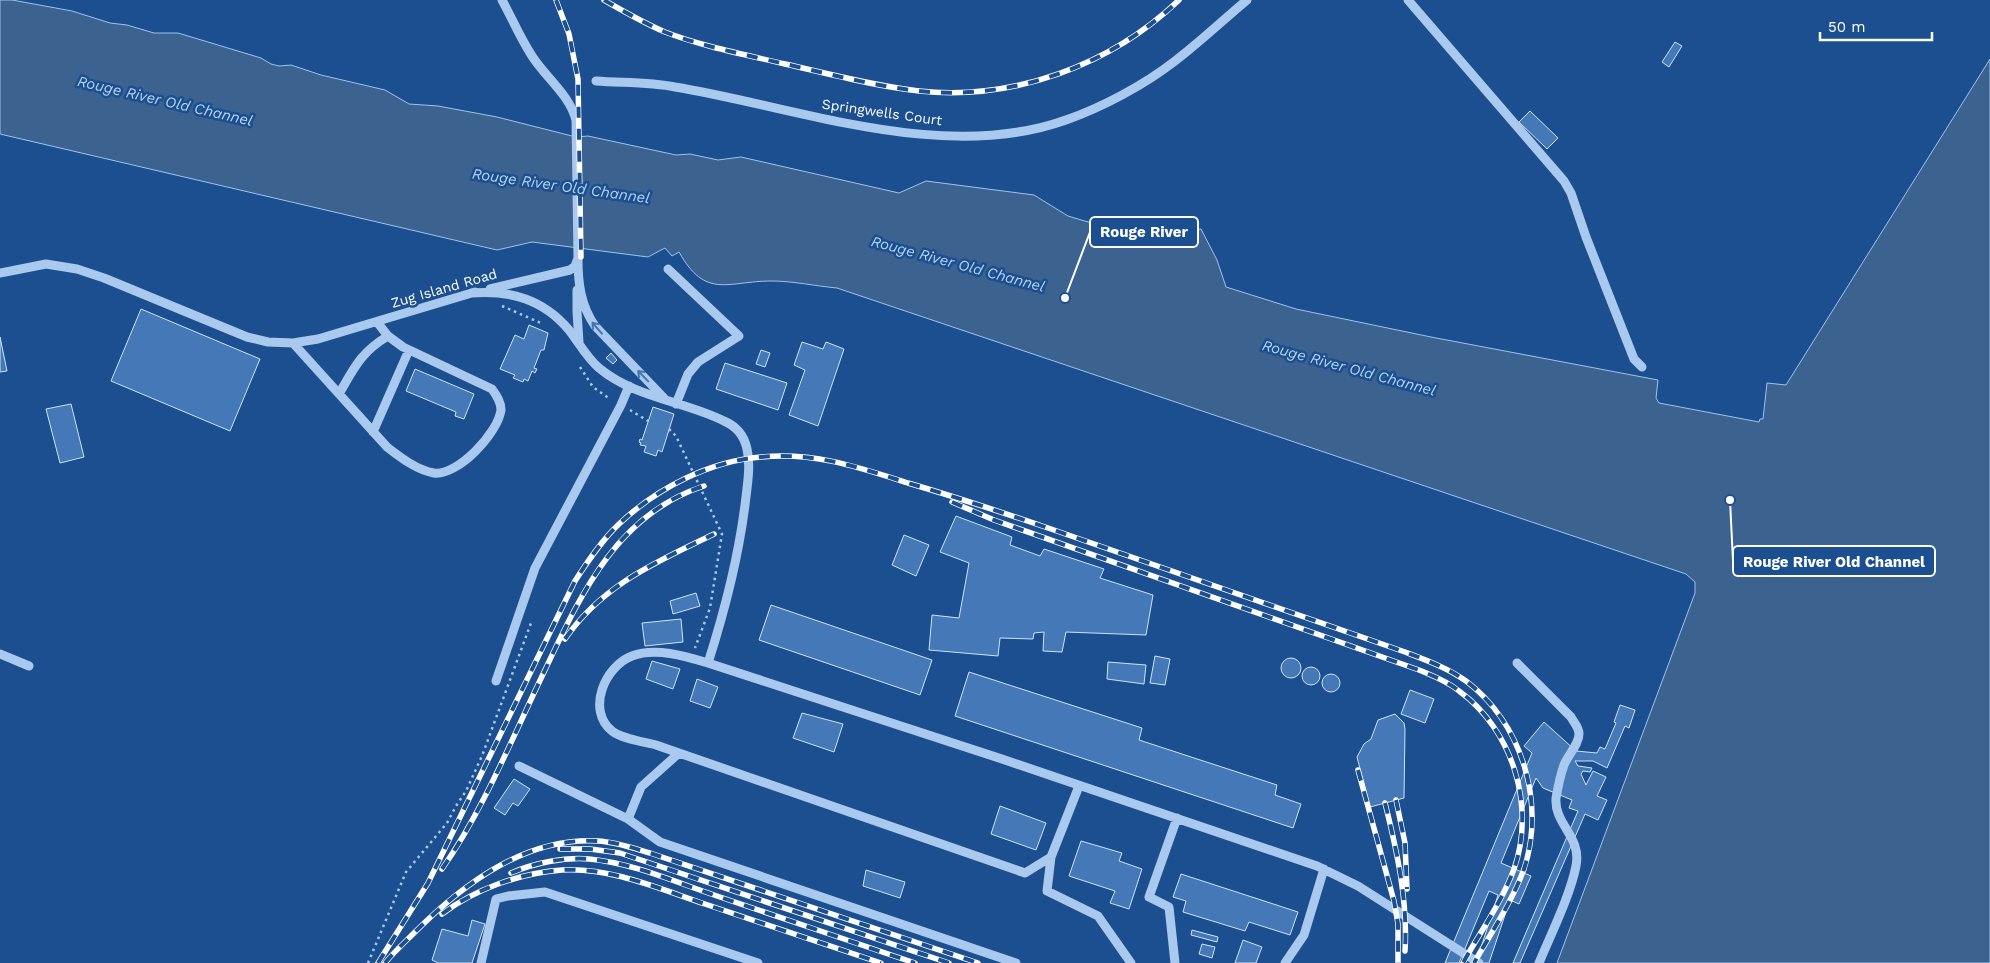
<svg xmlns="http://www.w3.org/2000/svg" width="1990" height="963" font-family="'Work Sans',sans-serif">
  <rect width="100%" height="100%" fill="#1b4f8f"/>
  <path fill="#3c6290" stroke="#9cc4f0" d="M 0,0 L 12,0 L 72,11 L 110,23 L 127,25 L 154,33 L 178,33 L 261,58 L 271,64 L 279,66 L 291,65 L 321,75 L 385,90 L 409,104 L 438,106 L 497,117 L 576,137 L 588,136 L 676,155 L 690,154 L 718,160 L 741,157 L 899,193 L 926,181 L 1034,195 L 1068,216 L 1132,235 L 1149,234 L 1172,237 L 1186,232 L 1201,229 L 1217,260 L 1226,287 L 1296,309 L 1431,337 L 1658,380 L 1656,398 L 1659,403 L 1759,422 L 1760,419 L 1763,419 L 1767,383 L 1786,385 L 1990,59 L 1990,963 L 1557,963 L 1695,593 L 1695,582 L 1686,574 L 837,288 C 815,286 793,281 772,281 C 727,281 706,300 679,252 L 672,256 L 665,248 L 648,257 L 532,242 L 497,250 L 0,134 Z"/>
  <path fill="#4478b7" stroke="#cfe3fa" d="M 1675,42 L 1682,46 L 1669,67 L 1662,62 Z
    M 1530,111 L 1558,138 L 1547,149 L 1519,122 Z
    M 141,309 L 260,359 L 230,431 L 111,381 Z
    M 529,325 L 548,333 L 544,350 L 541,350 L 534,368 L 537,369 L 535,373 L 532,371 L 528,381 L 524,379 L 523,382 L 513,378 L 515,375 L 500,369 L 515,335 L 524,339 Z
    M 0,337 L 7,371 L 0,372 Z
    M 802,342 L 823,349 L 826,342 L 844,349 L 818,426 L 789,415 L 805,370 L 794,365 Z
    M 761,350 L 770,353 L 765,367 L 756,364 Z
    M 611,353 L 617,360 L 613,364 L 606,358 Z
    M 725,363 L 787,383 L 778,410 L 716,389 Z
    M 415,369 L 474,394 L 464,419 L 455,416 L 456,412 L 406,391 Z
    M 71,404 L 84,457 L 60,463 L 46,409 Z
    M 653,407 L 674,414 L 662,452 L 658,450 L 656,456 L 644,452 L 646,446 L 640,445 L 641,443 L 639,442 L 640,439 L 642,440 Z
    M 956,516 L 1012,537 L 1010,545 L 1040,556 L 1044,549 L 1104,569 L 1100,578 L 1153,595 L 1146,635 L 1066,632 L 1062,652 L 1043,651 L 1044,632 L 1034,633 L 1033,639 L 1000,638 L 998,656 L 929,650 L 932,615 L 959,618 L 969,563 L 940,552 Z
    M 904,535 L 929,545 L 916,576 L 892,565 Z
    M 696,593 L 700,606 L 673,614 L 670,601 Z
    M 771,605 L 932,660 L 920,695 L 759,640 Z
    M 681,619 L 683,642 L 645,646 L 642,623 Z
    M 1155,656 L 1170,659 L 1165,685 L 1150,683 Z
    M1281 668a10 10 0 1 1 20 0a10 10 0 1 1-20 0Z
    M 652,661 L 680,669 L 673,689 L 646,679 Z
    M 1108,662 L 1146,665 L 1144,684 L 1107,679 Z
    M1302 676a9 9 0 1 1 18 0a9 9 0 1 1-18 0Z
    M 969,672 L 1142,728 L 1139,740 L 1277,785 L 1275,795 L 1301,804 L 1293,828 L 955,716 Z
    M1322 683a9 9 0 1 1 18 0a9 9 0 1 1-18 0Z
    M 697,679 L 718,687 L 710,708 L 690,701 Z
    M 1410,690 L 1434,699 L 1425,723 L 1401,714 Z
    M 1620,705 L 1635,710 L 1629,728 L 1625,726 L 1607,768 L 1593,761 L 1575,761 L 1578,766 L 1592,768 L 1590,772 L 1583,771 L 1581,774 L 1586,785 L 1593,771 L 1606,777 L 1597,796 L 1607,800 L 1598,820 L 1585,814 L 1520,963 L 1513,963 L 1578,811 L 1569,808 L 1572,800 L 1543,788 L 1536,778 L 1501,863 L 1531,876 L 1519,904 L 1510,900 L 1489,963 L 1476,963 L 1498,895 L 1489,891 L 1459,963 L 1445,963 L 1532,753 L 1524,746 L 1544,722 L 1576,751 L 1597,753 L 1600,747 L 1605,749 L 1616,723 L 1614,722 Z
    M 802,713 L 843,724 L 834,752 L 793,738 Z
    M 1395,714 L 1404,723 L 1405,729 L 1404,798 L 1370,807 L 1357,757 L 1364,744 L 1371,739 L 1378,720 Z
    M 514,779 L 530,789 L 518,806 L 513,803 L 505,815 L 494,808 Z
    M 1000,806 L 1046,823 L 1036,850 L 991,834 Z
    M 1081,841 L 1122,853 L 1119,861 L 1142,869 L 1129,909 L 1110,903 L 1115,891 L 1069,876 Z
    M 866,870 L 905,882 L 900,898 L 863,886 Z
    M 1181,874 L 1298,912 L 1290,935 L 1249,922 L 1245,931 L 1183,912 L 1186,901 L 1173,897 Z
    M 472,920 L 485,924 L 472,963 L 438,963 L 432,960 L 442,929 L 468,936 Z
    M 1192,930 L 1218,937 L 1217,942 L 1191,935 Z
    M 1243,940 L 1262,947 L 1256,963 L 1235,963 Z
    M 1202,944 L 1215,947 L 1212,958 L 1199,954 Z"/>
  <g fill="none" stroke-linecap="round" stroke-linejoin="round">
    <path stroke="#a9c9ee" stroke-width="2.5" stroke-dasharray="2.5 4" stroke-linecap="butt" d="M 502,306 L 543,324
      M 580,367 L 593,387 L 610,399
      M 630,410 L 648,421
      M 669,429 L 676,436 L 722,534 L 710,608 L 695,648
      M 368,963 L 406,872 L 447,823 L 456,806 L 466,791 L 482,756 L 531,623 L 530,620"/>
    <path stroke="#a9c9ee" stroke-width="9" d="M 1408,0 L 1564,181 L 1571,193 L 1586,237 L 1634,359 L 1642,367
      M 596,81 C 622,83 649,82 675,87 C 797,107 943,164 1066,120 C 1103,107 1144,85 1175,61 C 1200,42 1223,20 1247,0
      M 578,260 C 578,284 581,306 595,326 L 664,398
      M 668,269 L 739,336 L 698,362 L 688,374 L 676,404
      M 0,273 L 46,264 L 77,269 L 104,278 L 247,337 L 268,342 L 293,343 L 318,339 L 475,292
      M 490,289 L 570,270 L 575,266 L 578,258 L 576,120 C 569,94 546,78 532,56 C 520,38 512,18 502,0
      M 577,290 L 577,312 L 579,342
      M 471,293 C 510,290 543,299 569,330 C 579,343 587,358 599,368 C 635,398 684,401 724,421 C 736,426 744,435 747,449 C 751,466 747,487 745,505 C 738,560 725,610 708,663 L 1002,759 L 1317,866 L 1358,886 L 1479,963
      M 293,343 L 387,447 C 401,458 417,470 434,473 C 458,476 498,433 501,410 C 501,402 497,396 492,389 L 403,347 L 388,336 L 377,322
      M 339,394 C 354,368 361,352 388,336
      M 373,432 L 409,350
      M 0,654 L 29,666
      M 708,663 C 685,656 655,647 632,656 C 605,666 586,710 612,731 C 622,739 645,742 656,745 L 1025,873 L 1051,857 L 1079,786
      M 1517,663 L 1571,717 C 1574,723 1579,727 1579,734 C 1579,744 1568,755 1564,765 C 1560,776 1558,787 1556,798 C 1554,825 1582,836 1576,866 C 1570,896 1551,934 1539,963
      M 496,681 L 535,568 L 621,405 L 629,386
      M 679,753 L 641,787 L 628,819 L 660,842 L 1016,963
      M 519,766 L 628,819
      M 1051,857 L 1047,891 L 1098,916 L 1131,963
      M 481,963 L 496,899 L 508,896 L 545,892 L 758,963
      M 1175,963 L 1169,907 L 1149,897 L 1177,818
      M 1285,963 L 1304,935 L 1324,869"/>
    <defs>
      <path id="rail" d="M 556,0 L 569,34 L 578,79 L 581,257
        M 604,0 C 623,11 644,23 665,32 C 701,46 747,55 785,64 C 830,74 874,86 919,91 C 1014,101 1111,65 1179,0
        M 952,502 L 994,520 L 1419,670 C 1433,676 1447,681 1459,691 C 1513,730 1536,807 1514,869 C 1502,902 1480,932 1463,963
        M 565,639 C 603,584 657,562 714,534
        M 1358,770 L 1394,901 L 1398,924 L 1398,963
        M 1396,800 L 1405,843 L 1407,889
        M 1385,803 C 1397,851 1408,901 1405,951
        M 560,849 L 590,849 L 620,853 L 949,963
        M 442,869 C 484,809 513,736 545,670 C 581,594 617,514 704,486
        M 511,873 C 534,863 564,857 589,859 C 633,863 675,882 717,896 C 783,918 849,941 915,963
        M 442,914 C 475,889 520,873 562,870 C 610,867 660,889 705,904 C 763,924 822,943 881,963
        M 378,963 L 428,883 L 575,581 C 588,561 602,540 619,524 C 657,488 710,461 761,457 C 815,452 858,467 908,483 C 956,497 1004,513 1051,529 C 1169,570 1287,611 1405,652 C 1426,660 1448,668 1466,681 C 1522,723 1546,803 1524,869 C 1512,902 1491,933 1474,963
        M 385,963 C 394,952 404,943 414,933 C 463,884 525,837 598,841 C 616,842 633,848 650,853 L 978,963"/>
    </defs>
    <use href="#rail" stroke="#fff" stroke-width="5.5"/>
    <use href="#rail" stroke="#1b4f8f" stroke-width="4" stroke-dasharray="11" stroke-linecap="butt"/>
  </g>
  <defs><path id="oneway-shaft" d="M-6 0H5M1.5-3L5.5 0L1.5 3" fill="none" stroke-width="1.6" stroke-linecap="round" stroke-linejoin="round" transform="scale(1.25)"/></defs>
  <g stroke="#4674ac">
    <use href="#oneway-shaft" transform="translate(597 328) rotate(-131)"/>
    <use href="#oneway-shaft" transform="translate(643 376) rotate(-134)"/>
  </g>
  <g text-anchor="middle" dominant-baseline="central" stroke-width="5" stroke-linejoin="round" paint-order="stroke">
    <g font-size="14" fill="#fff" stroke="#1b4f8f">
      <text transform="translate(882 112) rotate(8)">Springwells Court</text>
      <text transform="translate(444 288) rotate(-16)">Zug Island Road</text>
    </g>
    <g font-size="15" font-style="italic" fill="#b5d3f5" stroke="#1b4f8f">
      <text transform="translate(165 101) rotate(13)">Rouge River Old Channel</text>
      <text transform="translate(561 186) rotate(8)">Rouge River Old Channel</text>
      <text transform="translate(958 264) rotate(15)">Rouge River Old Channel</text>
      <text transform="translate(1349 368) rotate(15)">Rouge River Old Channel</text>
    </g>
  </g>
  <path fill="none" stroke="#fff" stroke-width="2" d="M1065 298L1090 232M1730 500L1733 561"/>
  <g fill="#fff" stroke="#1b4f8f" stroke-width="2">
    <circle cx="1065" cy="298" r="5"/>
    <circle cx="1730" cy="500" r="5"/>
  </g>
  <g fill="#1b4f8f" stroke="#fff" stroke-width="2">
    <rect x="1090" y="217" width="108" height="30" rx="5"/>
    <rect x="1733" y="546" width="202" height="30" rx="5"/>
  </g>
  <g font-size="15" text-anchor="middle" font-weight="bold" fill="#fff">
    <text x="1144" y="237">Rouge River</text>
    <text x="1834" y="567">Rouge River Old Channel</text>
  </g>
  <path d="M1820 32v8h112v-8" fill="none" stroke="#ffffff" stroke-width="2.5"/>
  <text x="1828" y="32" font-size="15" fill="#ffffff" stroke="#1b4f8f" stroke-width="4" paint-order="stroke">50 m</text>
</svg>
